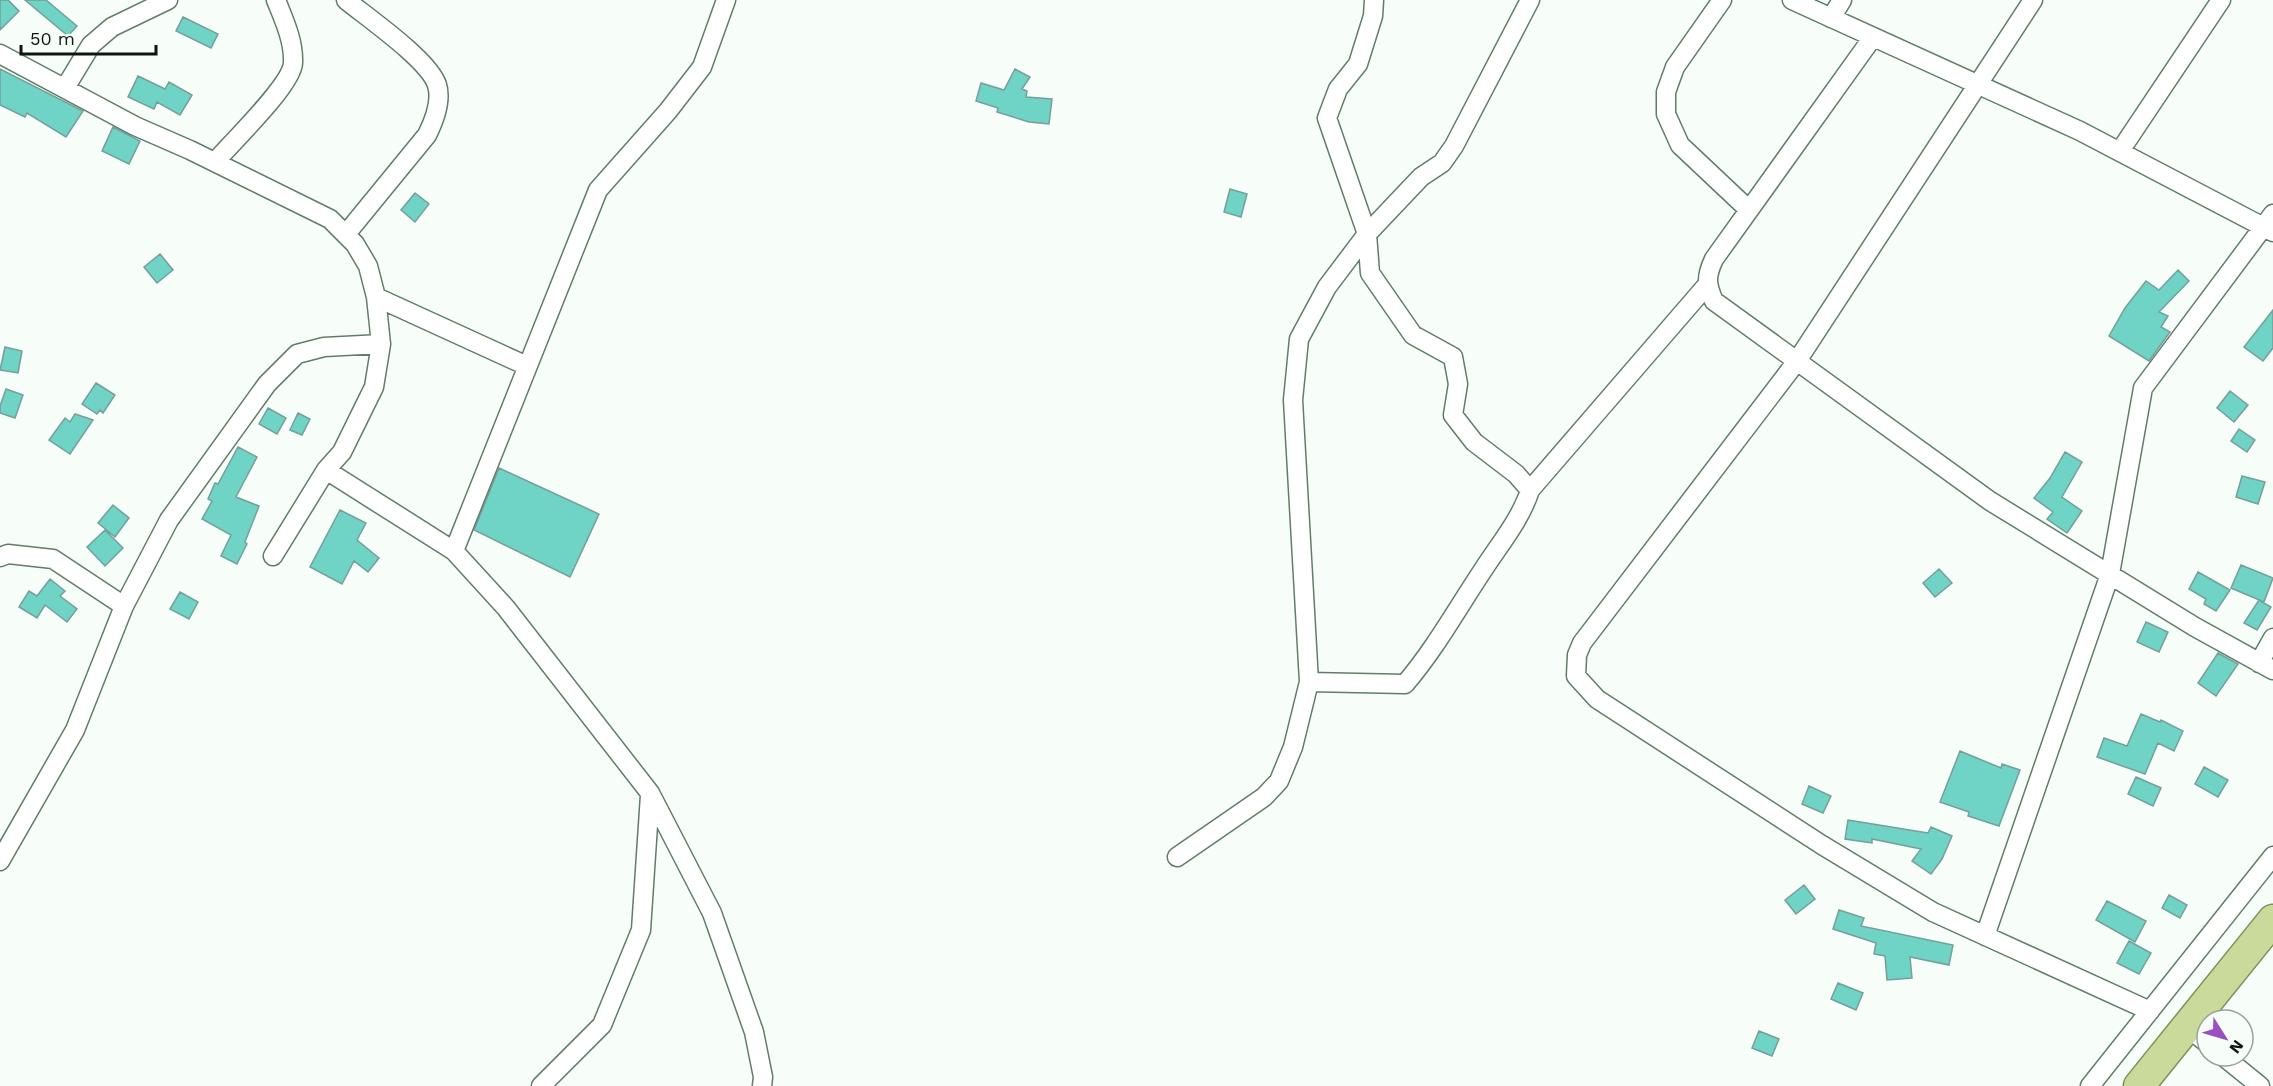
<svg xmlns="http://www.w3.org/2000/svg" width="2273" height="1086" font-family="'Work Sans',sans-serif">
  <rect width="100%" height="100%" fill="#f7fef9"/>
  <path fill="#6fd3c6" stroke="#759f99" stroke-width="1.5" d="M 0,0 L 8,0 L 19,11 L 0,30 Z
    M 25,0 L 46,0 L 77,26 L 68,36 Z
    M 183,17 L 218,34 L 211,48 L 176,31 Z
    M 0,69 L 83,111 L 66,137 L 27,113 L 25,117 L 0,105 Z
    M 1015,69 L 1030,77 L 1022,89 L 1027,91 L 1026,97 L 1052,99 L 1049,124 L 1029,122 L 997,112 L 998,108 L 976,101 L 981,83 L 1004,90 Z
    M 138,76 L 165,89 L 169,82 L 192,95 L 180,115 L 157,102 L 154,109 L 128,97 Z
    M 113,127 L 140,141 L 129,164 L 102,151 Z
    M 1230,189 L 1247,194 L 1241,217 L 1224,212 Z
    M 415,193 L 429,204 L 415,222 L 401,210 Z
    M 160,254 L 173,270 L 157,283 L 144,267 Z
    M 2178,270 L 2189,281 L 2159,312 L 2168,316 L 2161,327 L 2170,332 L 2149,361 L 2109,336 L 2125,308 L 2146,281 L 2159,290 Z
    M 2273,310 L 2273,348 L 2263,361 L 2244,347 Z
    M 5,347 L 22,351 L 18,373 L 0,370 Z
    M 96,383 L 115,395 L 103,413 L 100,410 L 97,414 L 82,404 Z
    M 6,389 L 23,395 L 15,418 L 0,413 L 0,406 Z
    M 2230,391 L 2248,405 L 2234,422 L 2217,408 Z
    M 268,408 L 286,418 L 277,434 L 259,424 Z
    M 298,413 L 310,419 L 302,435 L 290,430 Z
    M 75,414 L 93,420 L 70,454 L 49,440 L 65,418 L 70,422 Z
    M 2239,429 L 2255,440 L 2247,452 L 2231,441 Z
    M 238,447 L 257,457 L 236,497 L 259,506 L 245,542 L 247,544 L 237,564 L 221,556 L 231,535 L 202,519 L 212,501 L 208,499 L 215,483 L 218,484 Z
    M 2065,452 L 2082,462 L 2062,497 L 2082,511 L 2067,533 L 2047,519 L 2053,512 L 2034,498 L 2050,478 Z
    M 499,468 L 599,514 L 570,577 L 474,530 Z
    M 2242,476 L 2265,482 L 2258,504 L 2236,497 Z
    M 113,505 L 129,518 L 115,537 L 98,523 Z
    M 340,510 L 366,523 L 357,540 L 379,558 L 368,572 L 354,561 L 342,584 L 310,567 Z
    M 105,530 L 123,548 L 105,566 L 87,547 Z
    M 2241,565 L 2273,578 L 2264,602 L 2231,588 Z
    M 1939,569 L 1952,583 L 1935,597 L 1923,583 Z
    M 2198,572 L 2230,590 L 2216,611 L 2204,604 L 2206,599 L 2189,589 Z
    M 50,579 L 65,591 L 60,596 L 77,609 L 67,622 L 45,605 L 37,618 L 19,607 L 29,591 L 37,596 Z
    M 180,592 L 198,602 L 189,619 L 170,609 Z
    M 2259,600 L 2271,607 L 2257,630 L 2244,623 Z
    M 2146,622 L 2168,632 L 2159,652 L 2137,642 Z
    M 2218,653 L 2238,664 L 2216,696 L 2198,683 Z
    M 2141,714 L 2160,722 L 2161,720 L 2183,731 L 2174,751 L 2158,743 L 2145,774 L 2097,757 L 2104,738 L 2127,746 Z
    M 1960,751 L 2001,768 L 2002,764 L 2020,770 L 1999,826 L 1968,816 L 1969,812 L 1940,802 Z
    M 2204,767 L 2228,780 L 2218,797 L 2195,784 Z
    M 2136,777 L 2161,788 L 2153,806 L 2128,794 Z
    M 1809,786 L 1831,796 L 1823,813 L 1802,804 Z
    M 1848,820 L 1928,833 L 1931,827 L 1952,836 L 1942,859 L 1931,874 L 1912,861 L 1921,849 L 1872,839 L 1872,843 L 1845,839 Z
    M 1804,885 L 1815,899 L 1796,914 L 1785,900 Z
    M 2169,895 L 2187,905 L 2180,918 L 2162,908 Z
    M 2107,901 L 2146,921 L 2135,942 L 2096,920 Z
    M 1839,910 L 1864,918 L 1861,926 L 1953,945 L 1949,965 L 1910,957 L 1912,978 L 1887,980 L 1885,956 L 1874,954 L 1876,943 L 1833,929 Z
    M 2129,941 L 2151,953 L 2139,974 L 2117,963 Z
    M 1838,983 L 1863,993 L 1856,1010 L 1831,999 Z
    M 1759,1031 L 1779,1039 L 1772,1056 L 1752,1048 Z"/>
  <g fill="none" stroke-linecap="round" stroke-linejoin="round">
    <defs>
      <path id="minor" d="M 1530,0 L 1454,146 L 1442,163 L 1421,177 L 1367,234 L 1370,273 L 1413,335 L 1453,357 L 1458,384 L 1453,415 L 1474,442 L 1516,474 L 1530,490
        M 1722,0 L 1675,67 L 1666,92 L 1666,114 L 1680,145 L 1749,210
        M 1792,0 L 2080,131 L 2273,232
        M 2033,0 L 1797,361 L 1582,643 L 1577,655 L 1576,676 L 1597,699 L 1822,845 L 1933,912 L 2150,1011
        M 1831,18 L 1842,0
        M 1873,37 L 1714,259 C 1706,276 1706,284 1714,301 L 1990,501 L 2195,627 L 2273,670
        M 0,54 L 135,126 L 190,150 L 330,219 L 355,244 L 368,266 L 376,297 L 381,344 L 374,387 L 342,452 L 326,470 L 273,556
        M 65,88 L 91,45 L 112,27 L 168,0
        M 2120,151 L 2221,0
        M 215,162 C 231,143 292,85 293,63 C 294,41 284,20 276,0
        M 346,234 L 427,135 C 434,121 442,101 437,85 C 429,60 368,18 346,0
        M 376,297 L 527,366
        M 326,470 L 454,551 L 506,608 L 650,793 L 712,913 L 754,1032 L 763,1077 L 762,1086
        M 454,551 L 598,190 L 668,111 L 702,67 L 726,0
        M 0,557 L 8,554 L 53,559 L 124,606
        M 2259,663 L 2273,638
        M 1309,682 L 1405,684 C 1435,649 1457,609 1483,570 C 1499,545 1521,519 1530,490 L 1707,285
        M 1177,857 L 1264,797 L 1279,781 L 1293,747 L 1309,682 L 1293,400 L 1299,339 L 1327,287 L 1367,234 L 1327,118 L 1338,89 L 1358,64 L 1373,16 L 1374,0
        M 0,861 L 75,730 L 124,606 L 169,520 L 267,384 L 297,354 L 324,347 L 381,344
        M 1985,936 L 2110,574 L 2143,388 L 2273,214
        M 2187,1027 L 2207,1043
        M 2223,1056 L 2260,1086
        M 541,1086 L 602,1025 L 641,930 L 650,795
        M 2090,1086 L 2273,856"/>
      <path id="trunk" d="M 2139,1086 L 2273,920"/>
    </defs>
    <use href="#minor" stroke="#617d68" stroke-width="21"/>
    <use href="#trunk" stroke="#7e8f5a" stroke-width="33"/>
    <use href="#minor" stroke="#fff" stroke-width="18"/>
    <use href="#trunk" stroke="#cada9b" stroke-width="30"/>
  </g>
  <g transform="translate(2225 1038) rotate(127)"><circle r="28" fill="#f7fef9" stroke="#99a29b" stroke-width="1.5"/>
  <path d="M0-4.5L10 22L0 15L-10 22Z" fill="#9a4ec0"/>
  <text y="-9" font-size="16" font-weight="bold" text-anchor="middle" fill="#0c170f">N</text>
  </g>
  <path d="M21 45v9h135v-9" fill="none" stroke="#0c170f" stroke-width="3"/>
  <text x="30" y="45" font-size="18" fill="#0c170f" stroke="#f7fef9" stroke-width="4.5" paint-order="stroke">50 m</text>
</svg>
